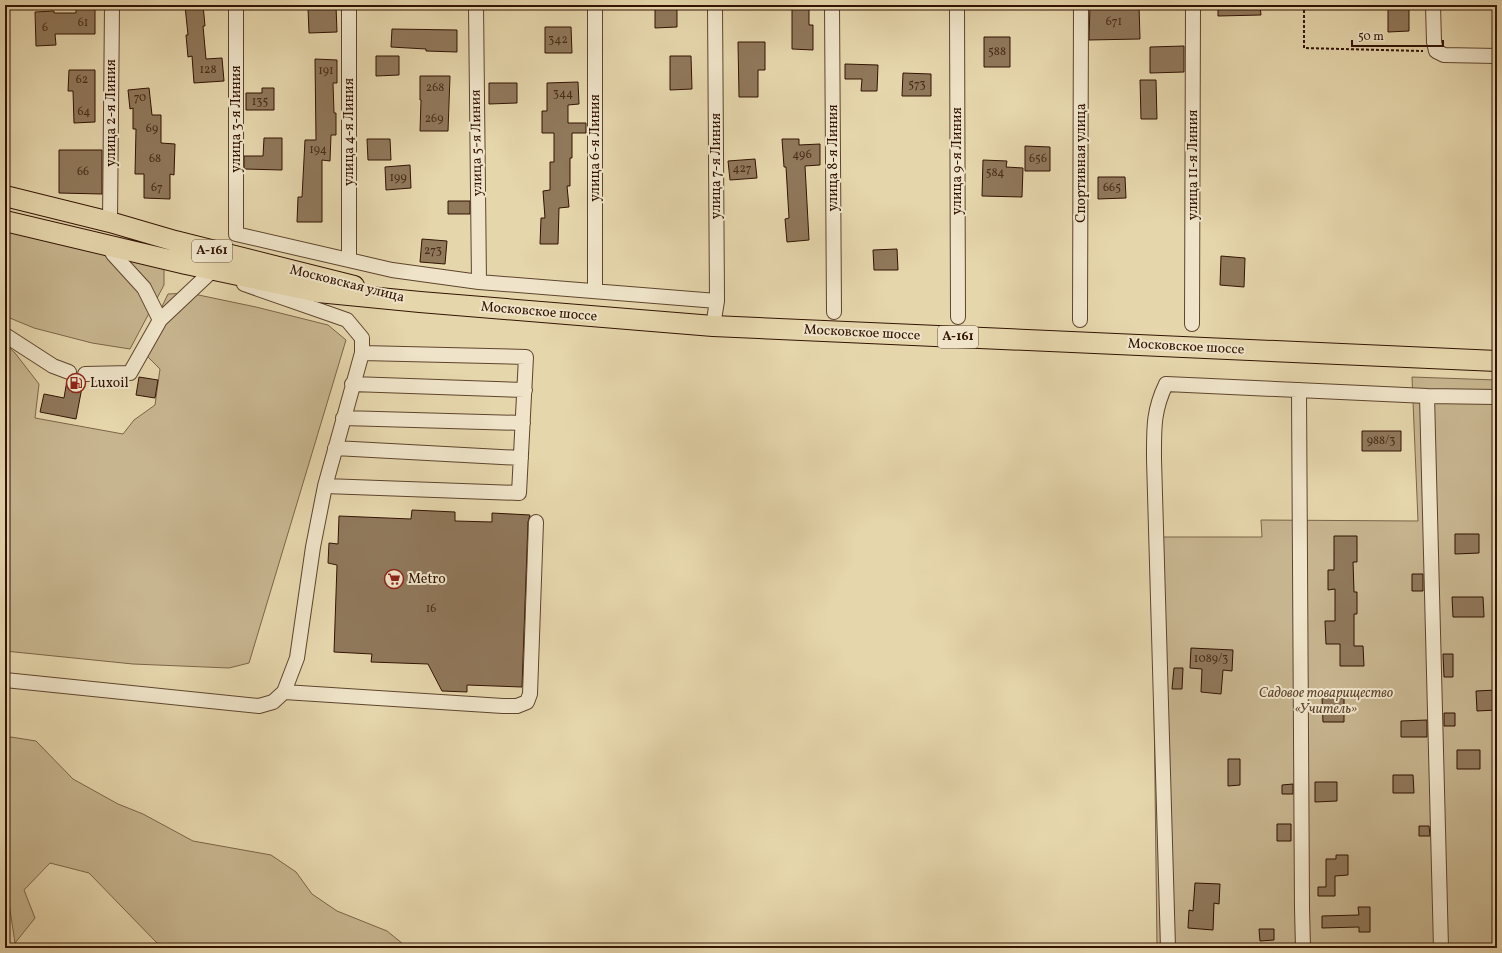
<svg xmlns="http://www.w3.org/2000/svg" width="1502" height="953" font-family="Vollkorn,serif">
  <rect width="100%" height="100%" fill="#e6d6ac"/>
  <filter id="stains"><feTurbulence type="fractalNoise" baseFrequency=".005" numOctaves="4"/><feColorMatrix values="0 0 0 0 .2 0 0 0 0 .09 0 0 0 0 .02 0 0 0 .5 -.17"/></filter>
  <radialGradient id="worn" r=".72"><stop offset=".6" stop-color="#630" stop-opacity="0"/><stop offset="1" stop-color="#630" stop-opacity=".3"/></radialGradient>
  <path fill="#c7b58f" stroke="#7c6449" d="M 5,231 L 76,244 L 164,269 L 164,285 L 130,349 L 92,343 L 34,328 L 5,316 Z
    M 189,293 L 256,307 L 328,325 L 346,340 L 249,663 L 229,668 L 133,664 L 5,651 L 5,344 L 15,353 L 39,384 L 35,418 L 123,434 L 134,420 L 155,405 L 160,369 L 141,350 L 168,294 Z
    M 1412,377 L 1497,380 L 1497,948 L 1157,948 L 1152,537 L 1262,537 L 1261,520 L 1418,521 Z
    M 11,737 L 36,741 L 73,779 L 118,804 L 143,814 L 193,841 L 271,855 L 296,872 L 312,894 L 337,911 L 387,931 L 408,948 L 202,948 L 157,943 L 89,873 L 50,863 L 24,890 L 35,918 L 15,943 L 5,877 L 5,741 Z"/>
  <path fill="#90785b" stroke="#321303" d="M 76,5 L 95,5 L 95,34 L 55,34 L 56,45 L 36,46 L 35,12 L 54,11 L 54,13 L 76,13 Z
    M 203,5 L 205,26 L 203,26 L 206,59 L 222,58 L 224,81 L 194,83 L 192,56 L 188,57 L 186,35 L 188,35 L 185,6 Z
    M 655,5 L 677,5 L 677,27 L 655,28 Z
    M 792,5 L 809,5 L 809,25 L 813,25 L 813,50 L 792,49 Z
    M 1090,5 L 1139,5 L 1140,39 L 1089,40 Z
    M 1218,5 L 1260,5 L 1261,15 L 1218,16 Z
    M 1388,5 L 1409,5 L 1409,31 L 1388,32 Z
    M 336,6 L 337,32 L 309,33 L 308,8 Z
    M 545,27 L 571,27 L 572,53 L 545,53 Z
    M 392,29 L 457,30 L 457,52 L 426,51 L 426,49 L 391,47 Z
    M 984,37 L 1010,37 L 1010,67 L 984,67 Z
    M 738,42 L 765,42 L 765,70 L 758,70 L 758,97 L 739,97 Z
    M 1184,46 L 1184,72 L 1150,73 L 1150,47 Z
    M 376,56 L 399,56 L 399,75 L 376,76 Z
    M 670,56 L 691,56 L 692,89 L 670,90 Z
    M 315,59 L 337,60 L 337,83 L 333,83 L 334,113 L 336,113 L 336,135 L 331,135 L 330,161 L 322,160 L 322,222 L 297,222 L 298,197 L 302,197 L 305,140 L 316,140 Z
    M 845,64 L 878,65 L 877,91 L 861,91 L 862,79 L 845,79 Z
    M 69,70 L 95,70 L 95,122 L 74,123 L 73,91 L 68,91 Z
    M 903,73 L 931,74 L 931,96 L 902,96 Z
    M 420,76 L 450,76 L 448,131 L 420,131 L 421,100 L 420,100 Z
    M 1140,80 L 1156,80 L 1157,119 L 1141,119 Z
    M 578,82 L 579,104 L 568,105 L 568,123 L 586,123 L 586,133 L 572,133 L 572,158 L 570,158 L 570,186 L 567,186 L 569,207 L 559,208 L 558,244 L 540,244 L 541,218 L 545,218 L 543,191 L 550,190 L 550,162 L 554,162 L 554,133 L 542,133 L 542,111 L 547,111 L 547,83 Z
    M 489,83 L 517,83 L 517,103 L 489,104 Z
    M 149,88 L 152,115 L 161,115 L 161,143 L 175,144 L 174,175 L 170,174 L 170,199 L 144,198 L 144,174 L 135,174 L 136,129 L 133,129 L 133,108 L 130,109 L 128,90 Z
    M 262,88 L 274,88 L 274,110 L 246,110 L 246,93 L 262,93 Z
    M 264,138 L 282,138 L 282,170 L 244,169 L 244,156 L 263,156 Z
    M 367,139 L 390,139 L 391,160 L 368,160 Z
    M 782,139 L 799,139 L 799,145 L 820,144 L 820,165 L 805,166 L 809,240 L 787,242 L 785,219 L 789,218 L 786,167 L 784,167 Z
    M 1025,146 L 1050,147 L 1050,171 L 1025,171 Z
    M 59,150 L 102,150 L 102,194 L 59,193 Z
    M 755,159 L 757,178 L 730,180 L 728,161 Z
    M 983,160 L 1007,161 L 1006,167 L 1023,168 L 1022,197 L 982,196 Z
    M 410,165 L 411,188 L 386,190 L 385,167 Z
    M 1098,177 L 1125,177 L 1126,198 L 1098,199 Z
    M 448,201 L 470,201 L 470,214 L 448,214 Z
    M 422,239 L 447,241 L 445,264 L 420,262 Z
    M 897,249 L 898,270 L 874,270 L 873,250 Z
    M 1221,256 L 1245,258 L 1244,287 L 1220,285 Z
    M 77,375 L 78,379 L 83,382 L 76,419 L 40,412 L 44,394 L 64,398 L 67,380 L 74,379 Z
    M 139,377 L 158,380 L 155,398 L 136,395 Z
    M 1362,431 L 1401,431 L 1401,451 L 1362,451 Z
    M 412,510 L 455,512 L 455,521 L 492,522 L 492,513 L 530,515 L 528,522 L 522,687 L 467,685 L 467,692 L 442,691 L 428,664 L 371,662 L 372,654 L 334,652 L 337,565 L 328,563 L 329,543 L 338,544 L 339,516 L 411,519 Z
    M 1455,534 L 1479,534 L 1479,553 L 1455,554 Z
    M 1334,536 L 1357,536 L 1357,562 L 1353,562 L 1354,592 L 1357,592 L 1357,614 L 1354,614 L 1354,646 L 1363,646 L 1364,666 L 1340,666 L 1340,644 L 1326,644 L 1325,621 L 1335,621 L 1335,589 L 1328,590 L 1328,570 L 1334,570 Z
    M 1412,574 L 1423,574 L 1423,591 L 1412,591 Z
    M 1452,597 L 1483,597 L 1484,617 L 1453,617 Z
    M 1191,648 L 1233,650 L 1232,671 L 1223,670 L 1221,694 L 1201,692 L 1202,669 L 1190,668 Z
    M 1443,654 L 1453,654 L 1453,677 L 1444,677 Z
    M 1174,668 L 1183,668 L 1182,689 L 1172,689 Z
    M 1496,690 L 1497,710 L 1477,711 L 1476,691 Z
    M 1322,698 L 1344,698 L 1344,722 L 1323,722 Z
    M 1444,713 L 1455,713 L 1455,726 L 1444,726 Z
    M 1427,720 L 1427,737 L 1401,737 L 1401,721 Z
    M 1457,750 L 1480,750 L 1480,769 L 1457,769 Z
    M 1228,759 L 1240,759 L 1240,785 L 1228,786 Z
    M 1393,775 L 1413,775 L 1414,793 L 1393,793 Z
    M 1315,782 L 1337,782 L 1337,801 L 1315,802 Z
    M 1293,784 L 1293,794 L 1282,794 L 1282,785 Z
    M 1277,824 L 1291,824 L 1291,841 L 1277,841 Z
    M 1419,826 L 1429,826 L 1430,836 L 1419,836 Z
    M 1336,855 L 1348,855 L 1348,875 L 1335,876 L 1335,896 L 1318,896 L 1318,887 L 1326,887 L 1326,859 L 1336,859 Z
    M 1195,883 L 1220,884 L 1219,904 L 1214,903 L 1213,930 L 1188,928 L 1189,910 L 1193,911 Z
    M 1358,907 L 1370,907 L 1370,932 L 1359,932 L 1359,927 L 1322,928 L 1322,916 L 1359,915 Z
    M 1259,929 L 1274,929 L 1274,940 L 1260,941 Z"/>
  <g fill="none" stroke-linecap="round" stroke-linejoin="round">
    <defs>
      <path id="minor" d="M 236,5 L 236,234 L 392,270 L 479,282 L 717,301
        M 476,5 L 479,282
        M 595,5 L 595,291
        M 832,5 L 834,312
        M 957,5 L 958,317
        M 1433,5 L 1434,42 L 1436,51 L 1444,55 L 1497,56
        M 110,222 L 112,5
        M 107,244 L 113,254 L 144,288 L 160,320
        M 349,259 L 349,5
        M 1080,320 L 1081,5
        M 1192,324 L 1193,5
        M 713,326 L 717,301 L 715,5
        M 5,335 L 53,366 L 69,372
        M 85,374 L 130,373 L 160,320 L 213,270 L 219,273
        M 352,384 L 525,390
        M 1299,390 L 1302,908 L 1303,948
        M 1427,396 L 1441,948
        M 343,418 L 523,423
        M 335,448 L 521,458
        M 325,486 L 519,493 L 526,357 L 362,353
        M 5,680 L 259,706 L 273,702 L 284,692 L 297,658 L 313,547 L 325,486 L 362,353 L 362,338 L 347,320 L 244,284
        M 284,692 L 503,706 L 517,706 L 527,702 L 530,694 L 536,522
        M 1168,948 L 1154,459 C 1154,429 1153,411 1166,384 L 1427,396 L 1497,397"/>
      <path id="highway" d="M 5,196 L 110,222 L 175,241 L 354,286
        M 5,221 L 186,264 L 318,292 L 420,302 L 713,326 L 1497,361"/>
    </defs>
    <use href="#minor" stroke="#5f442d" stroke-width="16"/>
    <use href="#highway" stroke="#321303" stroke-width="22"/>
    <path stroke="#321303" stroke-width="2" stroke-dasharray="3 2" stroke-linecap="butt" d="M 1304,5 L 1304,48 L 1423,51"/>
    <use href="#minor" stroke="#efe4c9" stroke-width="14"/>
    <use href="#highway" stroke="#e6d6ac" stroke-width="20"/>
  </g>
  <defs>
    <symbol id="fuel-ring" viewBox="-11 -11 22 22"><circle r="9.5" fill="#efe4c9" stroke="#8f2418" stroke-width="1.5"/><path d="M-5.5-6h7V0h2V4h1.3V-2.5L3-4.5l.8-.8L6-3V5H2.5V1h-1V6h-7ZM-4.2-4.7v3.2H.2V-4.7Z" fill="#8f2418"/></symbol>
    <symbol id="supermarket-ring" viewBox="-11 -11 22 22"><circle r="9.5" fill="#efe4c9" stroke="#8f2418" stroke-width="1.5"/><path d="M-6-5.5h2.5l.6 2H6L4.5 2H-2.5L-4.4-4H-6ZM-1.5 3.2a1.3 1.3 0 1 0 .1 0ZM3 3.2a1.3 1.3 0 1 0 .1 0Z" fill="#8f2418"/></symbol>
  </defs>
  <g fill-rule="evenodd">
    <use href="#fuel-ring" x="65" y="372" width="22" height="22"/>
    <use href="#supermarket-ring" x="383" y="568" width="22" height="22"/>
  </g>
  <g text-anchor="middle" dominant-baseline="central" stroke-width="4" stroke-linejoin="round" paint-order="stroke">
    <g font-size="12" fill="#4a2c19">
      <text x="1114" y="22">671</text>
      <text x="83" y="23">61</text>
      <text x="45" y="28">6</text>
      <text x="558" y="40">342</text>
      <text x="997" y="52">588</text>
      <text x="208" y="70">128</text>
      <text x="326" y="71">191</text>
      <text x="82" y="80">62</text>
      <text x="917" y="85">573</text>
      <text x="435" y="88">268</text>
      <text x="563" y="94">344</text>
      <text x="140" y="98">70</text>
      <text x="260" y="102">135</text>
      <text x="84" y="112">64</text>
      <text x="434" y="119">269</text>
      <text x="152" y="129">69</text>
      <text x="318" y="150">194</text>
      <text x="802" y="155">496</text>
      <text x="155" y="159">68</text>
      <text x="1038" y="159">656</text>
      <text x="742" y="169">427</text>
      <text x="83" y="172">66</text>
      <text x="995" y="173">584</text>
      <text x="398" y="178">199</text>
      <text x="157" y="188">67</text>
      <text x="1112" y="188">665</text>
      <text x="433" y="251">273</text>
      <text x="1381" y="441">988/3</text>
      <text x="431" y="609">16</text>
      <text x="1211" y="659">1089/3</text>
    </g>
    <g fill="#efe4c9" stroke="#6b523e" stroke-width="1">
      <rect x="192" y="240" width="40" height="22" rx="3"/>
      <rect x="938" y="326" width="40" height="22" rx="3"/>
    </g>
    <g font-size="13" font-weight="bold" fill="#321303">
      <text x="212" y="251">А-161</text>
      <text x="958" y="337">А-161</text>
    </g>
    <g font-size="14" fill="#321303" stroke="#efe4c9">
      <text transform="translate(111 113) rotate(-90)">улица 2-я Линия</text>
      <text transform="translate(236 119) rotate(-90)">улица 3-я Линия</text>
      <text transform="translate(349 132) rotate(-90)">улица 4-я Линия</text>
      <text transform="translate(477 143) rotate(-91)">улица 5-я Линия</text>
      <text transform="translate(595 148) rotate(-90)">улица 6-я Линия</text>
      <text transform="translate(833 158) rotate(-90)">улица 8-я Линия</text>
      <text transform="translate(957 161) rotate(-90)">улица 9-я Линия</text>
      <text transform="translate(1081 163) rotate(-90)">Спортивная улица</text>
      <text transform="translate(1193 165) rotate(-90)">улица 11-я Линия</text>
      <text transform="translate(716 166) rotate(-90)">улица 7-я Линия</text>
      <text transform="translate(347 284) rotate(14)">Московская улица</text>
      <text transform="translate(539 312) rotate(5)">Московское шоссе</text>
      <text transform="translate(862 333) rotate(3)">Московское шоссе</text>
      <text transform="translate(1186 347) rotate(3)">Московское шоссе</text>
    </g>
    <g font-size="14" fill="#321303" stroke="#efe4c9" text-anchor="start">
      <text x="90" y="383">Luxoil</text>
      <text x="408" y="579">Metro</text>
    </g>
    <g font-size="14" font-style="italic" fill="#5f442d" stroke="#efe4c9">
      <text x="1326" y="693">Садовое товарищество<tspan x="1326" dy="16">«Учитель»</tspan></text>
    </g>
  </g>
  <rect width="1502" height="953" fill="none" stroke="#e6d6ac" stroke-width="20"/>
  <rect x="6" y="6" width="1490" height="941" fill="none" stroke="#321303" stroke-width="2"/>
  <rect x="10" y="10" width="1482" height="933" fill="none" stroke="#321303"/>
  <path d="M1352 40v6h91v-6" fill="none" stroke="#321303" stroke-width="2"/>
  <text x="1358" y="40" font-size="12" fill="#321303" stroke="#efe4c9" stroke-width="3" paint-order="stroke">50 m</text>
  <rect width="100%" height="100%" filter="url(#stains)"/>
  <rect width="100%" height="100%" fill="url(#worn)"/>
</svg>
